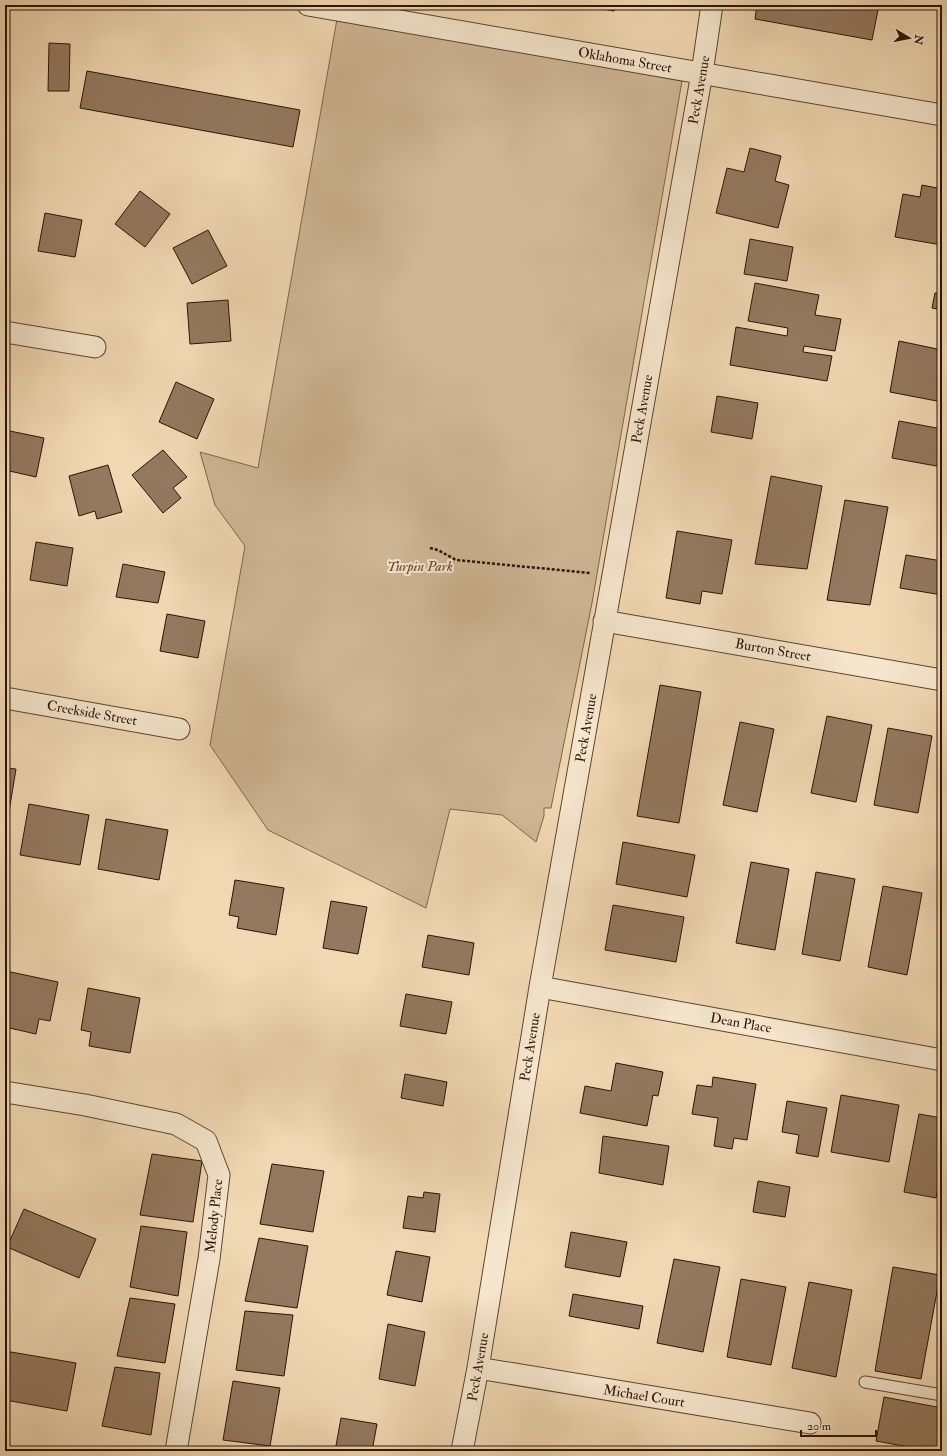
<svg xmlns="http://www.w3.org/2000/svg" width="947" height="1456" font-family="'IM FELL Double Pica',serif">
  <rect width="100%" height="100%" fill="#f0d8b2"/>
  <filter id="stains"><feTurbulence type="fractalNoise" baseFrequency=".005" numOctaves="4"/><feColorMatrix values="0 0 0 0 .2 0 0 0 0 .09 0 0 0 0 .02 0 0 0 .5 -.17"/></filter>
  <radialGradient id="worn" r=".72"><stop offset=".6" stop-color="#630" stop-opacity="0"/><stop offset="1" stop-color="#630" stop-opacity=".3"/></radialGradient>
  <path fill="#cfb795" stroke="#7e654d" d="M 337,19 L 682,81 L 592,603 L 551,808 L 544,808 L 544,816 L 536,842 L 502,815 L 450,809 L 426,908 L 268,830 L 210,745 L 245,546 L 215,505 L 200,452 L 258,468 Z"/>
  <path fill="#93795f" stroke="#2e1305" d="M 592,5 L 615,5 L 614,11 L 592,7 Z
    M 757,5 L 879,5 L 872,40 L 755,19 Z
    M 49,43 L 70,44 L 69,91 L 48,91 Z
    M 87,71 L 300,110 L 293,147 L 80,108 Z
    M 750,148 L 781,156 L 775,181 L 789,185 L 778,228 L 716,213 L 727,168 L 744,172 Z
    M 922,185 L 942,189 L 942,245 L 895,237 L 903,194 L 920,197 Z
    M 140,191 L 170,214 L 145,247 L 115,224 Z
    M 45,213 L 82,220 L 75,257 L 38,251 Z
    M 208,230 L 227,266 L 192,284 L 173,248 Z
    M 750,239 L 793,247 L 787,281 L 744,274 Z
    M 5,242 L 9,243 L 5,265 Z
    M 755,283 L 819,295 L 815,315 L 841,319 L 835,351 L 804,346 L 803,352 L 832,356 L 827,381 L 730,365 L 736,327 L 787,336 L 788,328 L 748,321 Z
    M 940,283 L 942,283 L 942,310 L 932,308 L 935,293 L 938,293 Z
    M 228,300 L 231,341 L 190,344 L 187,303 Z
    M 899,341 L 942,350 L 942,402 L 890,392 Z
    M 176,382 L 214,399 L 197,439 L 159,422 Z
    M 717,396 L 758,403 L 752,439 L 711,432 Z
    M 899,421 L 942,429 L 942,467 L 892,458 Z
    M 5,430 L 44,438 L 36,477 L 5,470 Z
    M 163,450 L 187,477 L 173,488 L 181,498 L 163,513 L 132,475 Z
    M 108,465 L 122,512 L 97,519 L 95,511 L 79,516 L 69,476 Z
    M 771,476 L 822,486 L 807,569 L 755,564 Z
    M 845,500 L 888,507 L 870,605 L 827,600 Z
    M 677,531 L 732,540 L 722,594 L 702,591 L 700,604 L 666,598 Z
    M 36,542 L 73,548 L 67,586 L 30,580 Z
    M 906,555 L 942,561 L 942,595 L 900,588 Z
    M 123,564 L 165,572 L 158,603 L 116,597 Z
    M 167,614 L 205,621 L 198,658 L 160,651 Z
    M 660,685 L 701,692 L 679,823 L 637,816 Z
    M 827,716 L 872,725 L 856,802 L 811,793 Z
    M 740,722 L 774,729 L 757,812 L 723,805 Z
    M 888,728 L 932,736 L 918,813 L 874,805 Z
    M 5,768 L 16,769 L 5,836 Z
    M 29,804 L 89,815 L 80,865 L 20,855 Z
    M 106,819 L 168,830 L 159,880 L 98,869 Z
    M 623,842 L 695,855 L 687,897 L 616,884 Z
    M 751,862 L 789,869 L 775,950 L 736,943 Z
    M 816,872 L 855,879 L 840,961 L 802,954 Z
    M 235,880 L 284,888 L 276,935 L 237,928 L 239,917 L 229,915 Z
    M 883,886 L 922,893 L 907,975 L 868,967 Z
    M 331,901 L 367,907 L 358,954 L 323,948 Z
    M 613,905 L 684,917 L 676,962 L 605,950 Z
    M 428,935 L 474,943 L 469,975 L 422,967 Z
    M 6,971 L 58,982 L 50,1021 L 39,1019 L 36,1034 L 5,1027 Z
    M 88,988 L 140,998 L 130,1053 L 89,1046 L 91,1032 L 81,1030 Z
    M 406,994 L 452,1002 L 446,1034 L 400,1026 Z
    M 616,1063 L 663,1072 L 658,1096 L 653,1095 L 647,1126 L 580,1113 L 585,1086 L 611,1091 Z
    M 405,1074 L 447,1082 L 443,1106 L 401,1098 Z
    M 713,1077 L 756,1084 L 747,1140 L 734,1138 L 732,1149 L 714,1146 L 718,1118 L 692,1114 L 697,1085 L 712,1087 Z
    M 841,1095 L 899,1105 L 889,1162 L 831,1152 Z
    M 787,1101 L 827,1108 L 818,1157 L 796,1153 L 799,1135 L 782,1132 Z
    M 919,1114 L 942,1118 L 942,1165 L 936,1198 L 904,1192 Z
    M 603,1136 L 669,1146 L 663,1185 L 599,1173 Z
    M 152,1154 L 202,1161 L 193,1222 L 140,1215 Z
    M 272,1164 L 324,1171 L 313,1232 L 260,1224 Z
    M 758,1181 L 790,1187 L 785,1217 L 753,1212 Z
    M 424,1192 L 440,1194 L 435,1232 L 403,1228 L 408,1196 L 423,1198 Z
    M 24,1209 L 96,1239 L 79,1278 L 7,1247 Z
    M 141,1226 L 187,1232 L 178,1296 L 130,1287 Z
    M 571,1232 L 627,1242 L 620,1277 L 565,1267 Z
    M 259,1238 L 308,1246 L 297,1308 L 245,1301 Z
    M 396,1251 L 430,1257 L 422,1302 L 387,1295 Z
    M 674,1259 L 720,1267 L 703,1352 L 657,1343 Z
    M 893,1267 L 940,1275 L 921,1379 L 875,1371 Z
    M 741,1279 L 786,1287 L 771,1365 L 727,1357 Z
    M 809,1282 L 852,1290 L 836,1377 L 792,1368 Z
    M 573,1294 L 643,1306 L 639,1329 L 569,1316 Z
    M 130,1298 L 175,1304 L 165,1363 L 117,1356 Z
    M 245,1311 L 293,1315 L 284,1376 L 236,1370 Z
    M 388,1324 L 425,1332 L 415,1386 L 379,1379 Z
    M 5,1351 L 76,1363 L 67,1411 L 5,1400 Z
    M 115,1367 L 160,1373 L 151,1435 L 102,1426 Z
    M 233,1381 L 280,1388 L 270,1446 L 223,1440 Z
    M 884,1397 L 942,1408 L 942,1451 L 931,1451 L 876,1441 Z
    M 341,1418 L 377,1424 L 372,1451 L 335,1451 Z"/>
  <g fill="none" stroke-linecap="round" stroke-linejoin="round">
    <defs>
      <path id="service" d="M 865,1382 L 942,1395"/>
      <path id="minor" d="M 308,5 L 942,115
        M 5,332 L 95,347
        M 604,621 L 942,680
        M 5,698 L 179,729
        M 540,987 L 942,1060
        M 5,1092 L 85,1105 L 176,1124 L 206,1141 L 219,1175 L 209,1259 L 176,1451
        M 478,1368 L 810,1423
        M 462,1451 L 478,1368 L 540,987 L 702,73 L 712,5"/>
    </defs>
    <use href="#service" stroke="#5e4430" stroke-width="13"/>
    <use href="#minor" stroke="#5e4430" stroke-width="23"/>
    <path stroke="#2e1305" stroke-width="2.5" stroke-dasharray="3 2" stroke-linecap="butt" d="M 430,548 L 438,550 L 456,560 L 590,573"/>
    <use href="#service" stroke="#f5e6cd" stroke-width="11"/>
    <use href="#minor" stroke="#f5e6cd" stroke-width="21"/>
  </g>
  <g text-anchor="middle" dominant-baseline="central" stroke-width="4" stroke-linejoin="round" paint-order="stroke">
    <g font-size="14" fill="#2e1305" stroke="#f5e6cd">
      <text transform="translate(625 60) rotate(10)">Oklahoma Street</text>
      <text transform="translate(699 90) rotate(-80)">Peck Avenue</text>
      <text transform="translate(642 409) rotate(-80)">Peck Avenue</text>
      <text transform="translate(773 650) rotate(10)">Burton Street</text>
      <text transform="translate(92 713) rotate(10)">Creekside Street</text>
      <text transform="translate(586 728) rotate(-80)">Peck Avenue</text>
      <text transform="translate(741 1023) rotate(10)">Dean Place</text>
      <text transform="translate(530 1047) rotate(-81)">Peck Avenue</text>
      <text transform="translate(214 1216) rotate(-84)">Melody Place</text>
      <text transform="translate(478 1367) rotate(-80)">Peck Avenue</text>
      <text transform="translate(644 1396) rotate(9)">Michael Court</text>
    </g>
    <g font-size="14" font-style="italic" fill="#5e4430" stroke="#f5e6cd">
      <text x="420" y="566">Turpin Park</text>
    </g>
  </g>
  <rect width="947" height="1456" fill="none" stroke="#f0d8b2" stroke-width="20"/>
  <rect x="6" y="6" width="935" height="1444" fill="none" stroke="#2e1305" stroke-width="2"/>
  <rect x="10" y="10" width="927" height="1436" fill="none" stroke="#2e1305"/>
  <g transform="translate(909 38) rotate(100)" stroke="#f5e6cd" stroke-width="3" paint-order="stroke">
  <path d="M0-3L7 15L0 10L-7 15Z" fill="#2e1305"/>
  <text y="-6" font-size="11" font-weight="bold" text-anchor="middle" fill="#2e1305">N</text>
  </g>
  <path d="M801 1430v6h75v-6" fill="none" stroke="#2e1305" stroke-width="2"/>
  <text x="807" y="1430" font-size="12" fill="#2e1305" stroke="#f5e6cd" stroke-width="3" paint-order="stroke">20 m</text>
  <rect width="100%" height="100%" filter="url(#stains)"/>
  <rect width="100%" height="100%" fill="url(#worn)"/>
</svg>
